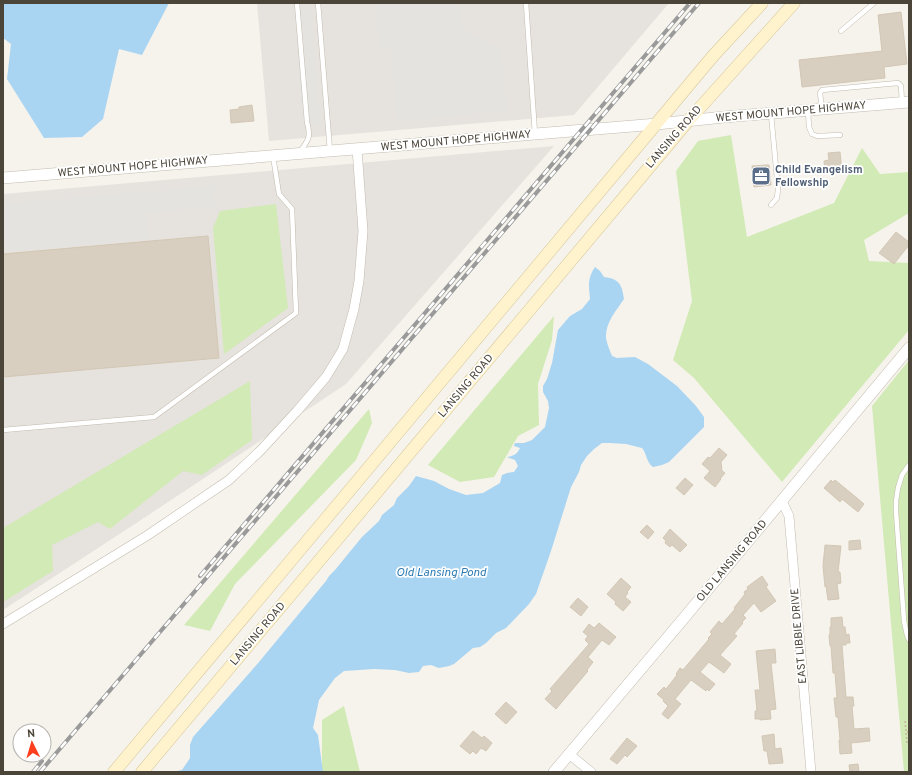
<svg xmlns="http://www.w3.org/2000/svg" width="912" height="775" font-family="Overpass,sans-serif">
  <rect width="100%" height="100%" fill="#f6f3ec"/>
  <path fill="#e6e2dd" d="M 257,3 L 669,3 L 574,115 L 269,141 Z
    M 554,146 L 346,384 L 141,520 L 3,610 L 3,194 Z"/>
  <path fill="#d2eab5" d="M 731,135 L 747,237 L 834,203 L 862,148 L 880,174 L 909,172 L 909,213 L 864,240 L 869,261 L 909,263 L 909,330 L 782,482 L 694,378 L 673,360 L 692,301 L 676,171 L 698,141 Z
    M 276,204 L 288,308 L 224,354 L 213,228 L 220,211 Z
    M 554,316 L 552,340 L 538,384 L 539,425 L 518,436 L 494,477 L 460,482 L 428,465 Z
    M 909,360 L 909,772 L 904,772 L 872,406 Z
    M 250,381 L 252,440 L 202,475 L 183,471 L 110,529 L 98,522 L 52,545 L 53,571 L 3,602 L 3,528 Z
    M 369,409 L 372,423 L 356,460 L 235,584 L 210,631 L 184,625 Z
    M 344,706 L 360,772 L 322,772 L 322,720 Z"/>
  <path fill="#e5e3e0" d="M 293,3 L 310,3 L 320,125 L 303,127 Z
    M 375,3 L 459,3 L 462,29 L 500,49 L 508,111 L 397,121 L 391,48 L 379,48 Z
    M 213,186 L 215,207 L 146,213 L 148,240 L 3,252 L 3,204 Z"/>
  <path fill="#a9d4f2" d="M 3,3 L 169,3 L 142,55 L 119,49 L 103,119 L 82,137 L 44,138 L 7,79 L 11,44 L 3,38 Z
    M 595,267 L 600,271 L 604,277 C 620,279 622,285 624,299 C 616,311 605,323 606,338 C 607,344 610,351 612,356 L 617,358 L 635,357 L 648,364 L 677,386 L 696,406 L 704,417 L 704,427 L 669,462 L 662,465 L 653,467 C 646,462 647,454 642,448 L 626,444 L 609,443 L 602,443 L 594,449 L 587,456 L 581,465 L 579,472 L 571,487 L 551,551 L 536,594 L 529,604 L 506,628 L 496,633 L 486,643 L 480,647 L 473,648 L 454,664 L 449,666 L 439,668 L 431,665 L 423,666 L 419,672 L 409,673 L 395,670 L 374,669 L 344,671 L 335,678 L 319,700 L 313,728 L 318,735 L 323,772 L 210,772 L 209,771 L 208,772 L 172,772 L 182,770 L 190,758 L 190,745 L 193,737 L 259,662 L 326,581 L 329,576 L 335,570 L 362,537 L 379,521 L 382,515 L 394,505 L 397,498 L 409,486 L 416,476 L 434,481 L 449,489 L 466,495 L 483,493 L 500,483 L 502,475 L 507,473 L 514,472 L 518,466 L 515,460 L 507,457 C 514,456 517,454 520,448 L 514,446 L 515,443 L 524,443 L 532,440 L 545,427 L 549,408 L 548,401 L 543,392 L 543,386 L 547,379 L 552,363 L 558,330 L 570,316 L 582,309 L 590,299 C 589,286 587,279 595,267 Z"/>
  <path fill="#d8cfc1" stroke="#d3c7b4" d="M 901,12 L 907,64 L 884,67 L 885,78 L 802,87 L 799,60 L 882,51 L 878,15 Z
    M 252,105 L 254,121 L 231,123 L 230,110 L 239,109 L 239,107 Z
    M 840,152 L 842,171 L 825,173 L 824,161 L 829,160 L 828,153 Z
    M 766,165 L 769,165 L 771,185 L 754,187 L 752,166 Z
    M 896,232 L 909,242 L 909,245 L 894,264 L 879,253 Z
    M 208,236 L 219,358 L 3,377 L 3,254 Z
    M 719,448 L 727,455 L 721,462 L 722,471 L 725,473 L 720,479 L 721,479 L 715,487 L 704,478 L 710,471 L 702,464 L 708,457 L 710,458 Z
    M 685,478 L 693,485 L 684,495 L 676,488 Z
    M 831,480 L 833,482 L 835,480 L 857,498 L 864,504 L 858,512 L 842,499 L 840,502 L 824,488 Z
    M 647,525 L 654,532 L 648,539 L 640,532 Z
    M 670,529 L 687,545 L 680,552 L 672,545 L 670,547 L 665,543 L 666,541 L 663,538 Z
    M 860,540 L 861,549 L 849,550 L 849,541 Z
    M 825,545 L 841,546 L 838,572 L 840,572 L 841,583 L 837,584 L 839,599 L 828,600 L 826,586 L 825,587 L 823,566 Z
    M 762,576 L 768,585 L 766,587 L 776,601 L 761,612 L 754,603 L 743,615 L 746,618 L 742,622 L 743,623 L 734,634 L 737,636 L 720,655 L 731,664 L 724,673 L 709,662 L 700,672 L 715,684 L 709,691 L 707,689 L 706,691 L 691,680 L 675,699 L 681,704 L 668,719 L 662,714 L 668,706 L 663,701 L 664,700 L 657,694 L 664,687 L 666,689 L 677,675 L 676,674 L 680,668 L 683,670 L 709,639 L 708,638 L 712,634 L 710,632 L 719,621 L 722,624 L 735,609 L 734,608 L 745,594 L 744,592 L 748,589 L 747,587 Z
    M 621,578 L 631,587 L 627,592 L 628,593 L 625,597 L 631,602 L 623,611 L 615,604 L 616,602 L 607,594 Z
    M 578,598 L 588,607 L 581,616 L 570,607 Z
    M 842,617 L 843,627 L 845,627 L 846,635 L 849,634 L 850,643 L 846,643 L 846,645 L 842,645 L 846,697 L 853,697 L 854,706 L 852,706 L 854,729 L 869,728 L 870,741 L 851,743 L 852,753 L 840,754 L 839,740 L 840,740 L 838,717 L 836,717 L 834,698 L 837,698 L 835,673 L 833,673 L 831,646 L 830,646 L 829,635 L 830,634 L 830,627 L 831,627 L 831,618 Z
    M 599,623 L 616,637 L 609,645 L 602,640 L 588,657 L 593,662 L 587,670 L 588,671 L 556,709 L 545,699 L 552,691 L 550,689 L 589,644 L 585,640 L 588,636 L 583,632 L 589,624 L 594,628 Z
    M 775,649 L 776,663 L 771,663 L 776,709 L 770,710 L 771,719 L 760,720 L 760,719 L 755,719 L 755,711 L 757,711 L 755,690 L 760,690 L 756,651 Z
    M 506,702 L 517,712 L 506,724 L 495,714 Z
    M 473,731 L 482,738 L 484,736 L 492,743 L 486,751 L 481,748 L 476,754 L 473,751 L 470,754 L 460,746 Z
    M 774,734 L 775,749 L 781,748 L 783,763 L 769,764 L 767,751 L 764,751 L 762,736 Z
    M 627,738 L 637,746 L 627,757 L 625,755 L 617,764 L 610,759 Z
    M 858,764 L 859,772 L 850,772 L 849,765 Z"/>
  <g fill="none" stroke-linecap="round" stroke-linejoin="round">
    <defs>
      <path id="service" d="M 297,3 L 307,122 C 311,137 309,139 300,152
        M 318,3 L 330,151
        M 526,3 L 535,134
        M 841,31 L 874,3
        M 822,109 L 820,93 L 822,90 L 898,83 L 901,86 L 902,102
        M 808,111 L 809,127 L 812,134 L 817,136 L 840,135
        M 771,205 L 777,198 L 778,189 L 771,114
        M 3,430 L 154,417 L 296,313 L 292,209 L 279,194 L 273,156
        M 909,465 L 902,475 L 898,488 L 896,501 L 896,512 L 904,621 L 907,635 L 909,640"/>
      <path id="minor" d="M 782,501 L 789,516 L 790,528 L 811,772
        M 3,624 L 148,535 L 229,480 L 260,451 L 297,411 L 326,377 L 343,349 L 354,309 L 359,281 L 363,231 L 357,149
        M 569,754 L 591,772"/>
      <path id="tertiary" d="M 3,178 L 657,124 L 724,117 L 909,102
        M 554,772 L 684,618 L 909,348"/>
      <path id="secondary" d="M 114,772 L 713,56 L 762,3
        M 142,772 L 688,121 L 794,3"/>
    </defs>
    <use href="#service" stroke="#c2bbae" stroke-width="5.5"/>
    <use href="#minor" stroke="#c2bbae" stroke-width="10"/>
    <use href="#tertiary" stroke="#c2bbae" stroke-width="12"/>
    <use href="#secondary" stroke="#d6c79b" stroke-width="13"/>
    <path stroke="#c4b79f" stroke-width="1.5" stroke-dasharray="2 2" stroke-linecap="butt" d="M 905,721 L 906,731
      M 907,743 L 906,732 L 909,732"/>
    <use href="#service" stroke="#fff" stroke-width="4.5"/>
    <use href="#minor" stroke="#fff" stroke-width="9"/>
    <use href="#tertiary" stroke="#fff" stroke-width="11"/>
    <use href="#secondary" stroke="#fff3cd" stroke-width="12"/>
    <defs>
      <path id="rail" d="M 200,576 L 690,3
        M 33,772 L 42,761
        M 40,772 L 699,3"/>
    </defs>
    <use href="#rail" stroke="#9a9a9a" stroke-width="4"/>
    <use href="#rail" stroke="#fff" stroke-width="2.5" stroke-dasharray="8" stroke-linecap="butt"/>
  </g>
  <defs>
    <symbol id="office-square" viewBox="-11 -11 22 22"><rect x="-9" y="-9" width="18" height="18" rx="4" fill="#5c6f8a" stroke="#fff"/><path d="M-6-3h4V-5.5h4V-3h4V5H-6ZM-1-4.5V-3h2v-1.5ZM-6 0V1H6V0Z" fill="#fff"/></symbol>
  </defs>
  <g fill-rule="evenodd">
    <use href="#office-square" x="750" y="165" width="22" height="22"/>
  </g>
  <g text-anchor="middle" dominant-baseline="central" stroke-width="3.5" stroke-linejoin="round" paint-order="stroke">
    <g font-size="11" fill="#4b4439" stroke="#fff">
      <text transform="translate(791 112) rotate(-5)">WEST MOUNT HOPE HIGHWAY</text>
      <text transform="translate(674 137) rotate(-49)">LANSING ROAD</text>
      <text transform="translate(456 141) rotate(-5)">WEST MOUNT HOPE HIGHWAY</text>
      <text transform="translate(133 167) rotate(-5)">WEST MOUNT HOPE HIGHWAY</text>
      <text transform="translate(466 386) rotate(-50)">LANSING ROAD</text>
      <text transform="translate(732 561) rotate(-50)">OLD LANSING ROAD</text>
      <text transform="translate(258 634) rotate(-50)">LANSING ROAD</text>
      <text transform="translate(799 636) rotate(-95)">EAST LIBBIE DRIVE</text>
    </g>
    <g font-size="11" font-weight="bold" fill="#4e5e75" stroke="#fff" text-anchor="start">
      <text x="775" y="170">Child Evangelism<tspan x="775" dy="13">Fellowship</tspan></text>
    </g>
    <g font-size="12" font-style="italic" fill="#2e7ab2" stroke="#fff">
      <text x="441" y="573">Old Lansing Pond</text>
    </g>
  </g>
  <rect width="912" height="775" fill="none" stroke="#4b4439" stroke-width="8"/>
  <g transform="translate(32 743) rotate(355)"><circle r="19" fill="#ffffff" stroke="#b7b4b0"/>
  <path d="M0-3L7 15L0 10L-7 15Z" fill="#fc3f1d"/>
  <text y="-6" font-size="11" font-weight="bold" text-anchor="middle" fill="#4b4439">N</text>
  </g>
</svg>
